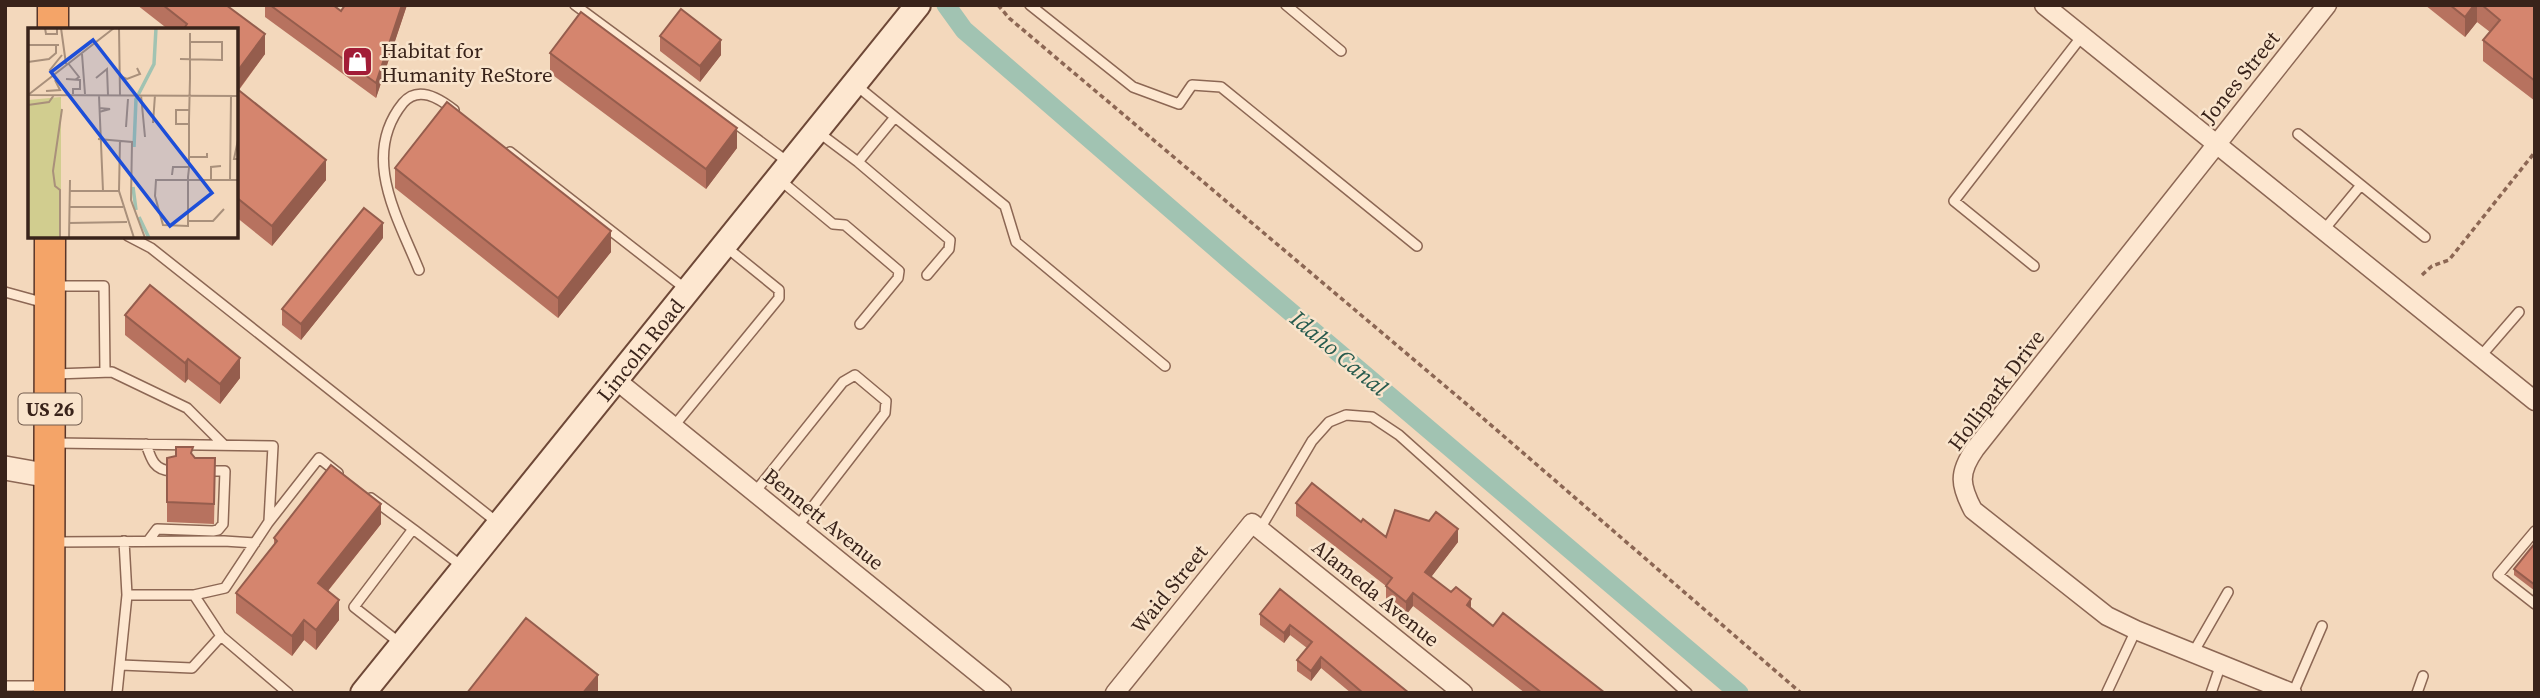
<svg xmlns="http://www.w3.org/2000/svg" width="2540" height="698" font-family="'Source Serif 4',serif">
  <rect width="100%" height="100%" fill="#f3d8bc"/>
  <g fill="none" stroke-linecap="round" stroke-linejoin="round">
    <path stroke="#a1c3b2" stroke-width="19" d="M 946,5 L 964,30 L 1240,269 L 1739,693"/>
    <defs>
      <path id="service" d="M 575,5 L 788,162
        M 1030,5 L 1133,87 L 1179,104 L 1192,85 L 1221,87 L 1417,246
        M 1286,5 L 1341,51
        M 895,117 L 1005,206 L 1016,242 L 1165,366
        M 818,132 L 858,162 L 895,117 L 857,86
        M 2298,134 L 2361,185 L 2323,231
        M 510,152 L 687,290
        M 858,162 L 950,240 L 949,249 L 927,275
        M 780,180 L 833,224 L 845,225 L 899,271 L 898,278 L 860,324
        M 2361,185 L 2425,237
        M 128,236 L 151,248 L 498,523
        M 2034,266 L 1954,201 L 2082,36
        M 419,270 C 398,218 360,156 403,103 C 418,85 439,98 454,110
        M 53,286 L 104,286 L 105,372
        M 5,292 L 45,303
        M 2480,357 L 2519,312
        M 55,374 L 112,372 L 187,408 L 223,444
        M 674,426 L 779,298 L 779,290 L 726,247
        M 55,443 L 273,446 L 269,521
        M 146,444 C 151,459 154,470 171,471
        M 755,492 L 843,382 L 855,375 L 886,401 L 885,413 L 797,527
        M 371,498 L 413,529 L 354,607 L 401,644
        M 413,529 L 463,567
        M 1260,529 L 1312,441 L 1329,422 L 1346,415 L 1372,417 L 1399,435 L 1687,693
        M 2535,531 L 2498,575 L 2535,604
        M 148,541 L 157,529 L 213,531 L 218,530 L 223,524 L 225,471 L 206,471
        M 54,542 L 224,541 L 255,543
        M 127,595 L 194,595 L 221,636 L 288,693
        M 194,595 L 225,588 L 268,523 L 319,458 L 338,473
        M 2193,653 L 2228,592
        M 121,665 L 192,668 L 221,636
        M 5,686 L 45,686
        M 2107,692 L 2136,630
        M 117,693 L 127,595 L 124,541
        M 2211,693 L 2221,664
        M 2293,693 L 2322,626
        M 2417,693 L 2423,676"/>
      <path id="minor" d="M 2044,5 L 2535,401
        M 616,380 L 1002,693
        M 1115,693 L 1252,523 L 1463,693
        M 2292,693 L 2136,630 L 2107,616 L 1973,510 C 1960,485 1958,473 1975,449 L 2327,5"/>
      <path id="tertiary" d="M 5,468 L 50,476"/>
      <g id="secondary">
        <path id="s1" d="M 363,693 L 918,5"/>
      </g>
      <path id="trunk" d="M 53,30 L 53,5
        M 49,693 L 50,236"/>
    </defs>
    <use href="#service" stroke="#8c6754" stroke-width="12"/>
    <use href="#minor" stroke="#8c6754" stroke-width="21"/>
    <use href="#tertiary" stroke="#8c6754" stroke-width="26"/>
    <use href="#secondary" stroke="#6e4837" stroke-width="28"/>
    <use href="#trunk" stroke="#593629" stroke-width="33"/>
    <path stroke="#8c6754" stroke-width="3.5" stroke-dasharray="5 3.5" stroke-linecap="butt" d="M 998,5 L 1009,18 L 1470,407 L 1801,693
      M 2422,275 L 2432,266 L 2449,260 L 2535,152"/>
    <use href="#service" stroke="#fde7d0" stroke-width="9"/>
    <use href="#minor" stroke="#fde7d0" stroke-width="18"/>
    <use href="#tertiary" stroke="#fde7d0" stroke-width="23"/>
    <use href="#secondary" stroke="#fde7d0" stroke-width="24"/>
    <use href="#trunk" stroke="#f4a468" stroke-width="30"/>
  </g>
  <path fill="#b7725f" d="M 137,5 L 226,5 L 265,54 L 239,90 L 326,180 L 272,246 L 236,217 L 236,30 L 169,30 Z
    M 265,5 L 333,5 L 341,11 L 345,5 L 407,5 L 376,98 L 265,17 Z
    M 2425,5 L 2535,5 L 2535,101 L 2483,61 L 2483,40 L 2490,32 L 2477,22 L 2465,37 Z
    M 660,36 L 721,55 L 700,82 L 660,51 Z
    M 550,53 L 737,148 L 706,189 L 550,73 Z
    M 395,168 L 611,252 L 558,318 L 395,188 Z
    M 383,238 L 301,340 L 282,325 L 282,309 Z
    M 125,315 L 240,378 L 220,404 L 188,379 L 185,383 L 125,335 Z
    M 193,455 L 215,478 L 214,524 L 167,522 L 167,502 Z
    M 1296,503 L 1361,522 L 1386,537 L 1458,542 L 1431,577 L 1493,626 L 1605,693 L 1525,693 L 1413,606 L 1406,615 L 1386,599 L 1386,586 L 1296,516 Z
    M 381,524 L 328,591 L 339,620 L 316,650 L 304,640 L 292,656 L 236,613 L 236,593 L 274,545 L 274,538 Z
    M 2535,543 L 2535,591 L 2514,575 L 2514,569 Z
    M 1280,589 L 1409,693 L 1351,693 L 1321,668 L 1311,681 L 1297,671 L 1297,660 L 1307,648 L 1290,635 L 1284,643 L 1260,625 L 1260,614 Z"/>
  <path fill="#955d4d" d="M 402,5 L 407,5 L 376,98 L 376,83 Z
    M 2474,5 L 2477,5 L 2477,22 L 2465,37 L 2465,17 Z
    M 265,34 L 265,54 L 236,93 L 236,73 Z
    M 721,40 L 721,55 L 700,82 L 700,66 Z
    M 737,128 L 737,148 L 706,189 L 706,169 Z
    M 326,160 L 326,180 L 272,246 L 272,226 Z
    M 383,223 L 383,238 L 301,340 L 301,324 Z
    M 611,231 L 611,252 L 558,318 L 558,298 Z
    M 240,358 L 240,378 L 220,404 L 220,384 Z
    M 188,359 L 188,379 L 185,383 L 185,363 Z
    M 381,504 L 381,524 L 318,603 L 318,583 Z
    M 1458,529 L 1458,542 L 1425,585 L 1425,572 Z
    M 1413,593 L 1413,606 L 1406,615 L 1406,602 Z
    M 1471,599 L 1471,612 L 1467,605 Z
    M 339,600 L 339,620 L 316,650 L 316,630 Z
    M 304,620 L 304,640 L 292,656 L 292,636 Z
    M 1290,625 L 1290,635 L 1284,643 L 1284,633 Z
    M 1321,657 L 1321,668 L 1311,681 L 1311,671 Z
    M 598,675 L 598,693 L 583,693 Z"/>
  <path fill="#d5856e" stroke="#955d4d" stroke-width="2" d="M 163,5 L 226,5 L 265,34 L 236,73 L 236,30 L 183,30 L 187,24 Z
    M 270,5 L 333,5 L 341,11 L 345,5 L 402,5 L 376,83 Z
    M 2450,5 L 2474,5 L 2465,17 Z
    M 2482,5 L 2535,5 L 2535,81 L 2483,40 L 2500,20 Z
    M 681,9 L 721,40 L 700,66 L 660,36 Z
    M 581,12 L 737,128 L 706,169 L 550,53 Z
    M 236,88 L 326,160 L 272,226 L 236,197 Z
    M 447,102 L 611,231 L 558,298 L 395,168 Z
    M 364,208 L 383,223 L 301,324 L 282,309 Z
    M 150,285 L 240,358 L 220,384 L 188,359 L 185,363 L 125,315 Z
    M 176,447 L 193,447 L 191,453 L 195,458 L 215,458 L 214,504 L 167,502 L 167,458 L 176,456 Z
    M 331,465 L 381,504 L 318,583 L 339,600 L 316,630 L 304,620 L 292,636 L 236,593 L 277,541 L 274,538 Z
    M 1312,483 L 1361,522 L 1363,519 L 1386,537 L 1395,510 L 1429,521 L 1436,512 L 1458,529 L 1425,572 L 1451,592 L 1456,587 L 1471,599 L 1467,605 L 1493,626 L 1503,613 L 1605,693 L 1542,693 L 1413,593 L 1406,602 L 1386,586 L 1392,578 L 1296,503 Z
    M 2535,543 L 2535,585 L 2514,569 Z
    M 1280,589 L 1409,693 L 1363,693 L 1321,657 L 1311,671 L 1297,660 L 1312,642 L 1290,625 L 1284,633 L 1260,614 Z
    M 526,618 L 598,675 L 583,693 L 467,693 Z"/>
  <defs>
    <symbol id="shop-square" viewBox="-11 -11 22 22"><rect x="-9" y="-9" width="18" height="18" rx="4" fill="#a21d37" stroke="#f9e4cc"/><path d="M-5-2.5h2.3a2.7 3.5 0 0 1 5.4 0H5L5.5 6h-11ZM-1.5-2.5h3a1.5 2.3 0 0 0-3 0Z" fill="#fff"/></symbol>
  </defs>
  <g fill-rule="evenodd">
    <use href="#shop-square" x="340" y="44" width="35" height="35"/>
  </g>
  <g text-anchor="middle" dominant-baseline="central" stroke-width="5" stroke-linejoin="round" paint-order="stroke">
    <rect fill="#f9e4cc" stroke="#735d4f" stroke-width="2" x="18.5" y="393.5" width="63" height="31" rx="5"/>
    <g font-size="19" font-weight="bold" fill="#39231a">
      <text x="50" y="409">US 26</text>
    </g>
    <g font-size="21" fill="#39231a" stroke="#f9e4cc" text-anchor="start">
      <text x="381" y="50">Habitat for<tspan x="381" dy="24">Humanity ReStore</tspan></text>
    </g>
    <g font-size="21" fill="#39231a" stroke="#f9e4cc">
      <text transform="translate(2240 77) rotate(-51)">Jones Street</text>
      <text stroke="none"><textPath href="#s1" startOffset="441">Lincoln Road</textPath></text>
      <text transform="translate(1996 390) rotate(-53)">Hollipark Drive</text>
      <text transform="translate(824 519) rotate(39)">Bennett Avenue</text>
      <text transform="translate(1169 589) rotate(-51)">Waid Street</text>
      <text transform="translate(1376 593) rotate(39)">Alameda Avenue</text>
    </g>
    <g font-size="23" font-style="italic" fill="#285b4e" stroke="#f9e4cc">
      <text transform="translate(1339 353) rotate(40)">Idaho Canal</text>
    </g>
  </g>
  <g transform="translate(28 28)">
    <rect width="210" height="210" fill="#f3d8bc"/>
    <path d="M 33,69 L 33,210 L 0,210 L 0,72 Z" fill="#d1cd8f"/>
    <path fill="none" stroke="#a1c3b2" stroke-width="3.5" d="M 106,119 L 108,71 L 126,36 L 128,0M 105,159 L 108,182M 111,189 L 121,210"/>
    <path fill="none" stroke="#a9907b" stroke-width="2" d="M 17,0 L 18,6 L 29,6 L 29,0M 33,0 L 38,36M 91,0 L 92,67M 162,5 L 162,50 L 161,92 L 161,140 L 160,149 L 160,198 L 135,197 L 127,168 L 128,152 L 210,152M 0,17 L 31,17M 54,26 L 57,66M 152,31 L 194,32 L 194,14 L 162,14M 0,34 L 21,31 L 28,25 L 28,17M 40,35 L 51,49 L 47,52M 26,47 L 22,42 L 34,27M 92,48 L 99,51 L 112,46 L 109,40M 68,50 L 79,41 L 80,67M 38,51 L 52,52 L 52,61 L 45,61 L 45,66M 18,63 L 32,62 L 27,52M 0,67 L 210,68M 0,67 L 86,0M 113,67 L 117,109M 71,68 L 75,163M 0,77 L 21,74 L 26,67M 71,84 L 82,81 L 71,80M 125,95 L 127,67M 161,96 L 148,96 L 148,82 L 161,82M 98,99 L 100,71M 70,111 L 104,114 L 103,172 L 117,210M 92,112 L 91,163 L 106,210M 210,112 L 206,131 L 210,131M 161,129 L 179,129 L 179,125M 144,147 L 145,139 L 161,139M 183,152 L 183,139 L 193,138M 202,152 L 203,68M 42,163 L 91,163M 41,179 L 95,179M 160,193 L 185,193 L 196,181M 41,195 L 99,194M 32,210 L 32,162 L 27,158 L 25,143 L 34,81M 41,210 L 42,152"/>
    <path fill="#1d4ed8" fill-opacity="0.15" stroke="#1d4ed8" stroke-width="3.5" d="M 65,12 L 184,165 L 142,198 L 23,44 Z"/>
    <rect width="210" height="210" fill="none" stroke="#39231a" stroke-width="3.5"/>
  </g>
  <rect width="2540" height="698" fill="none" stroke="#39231a" stroke-width="14"/>
</svg>
